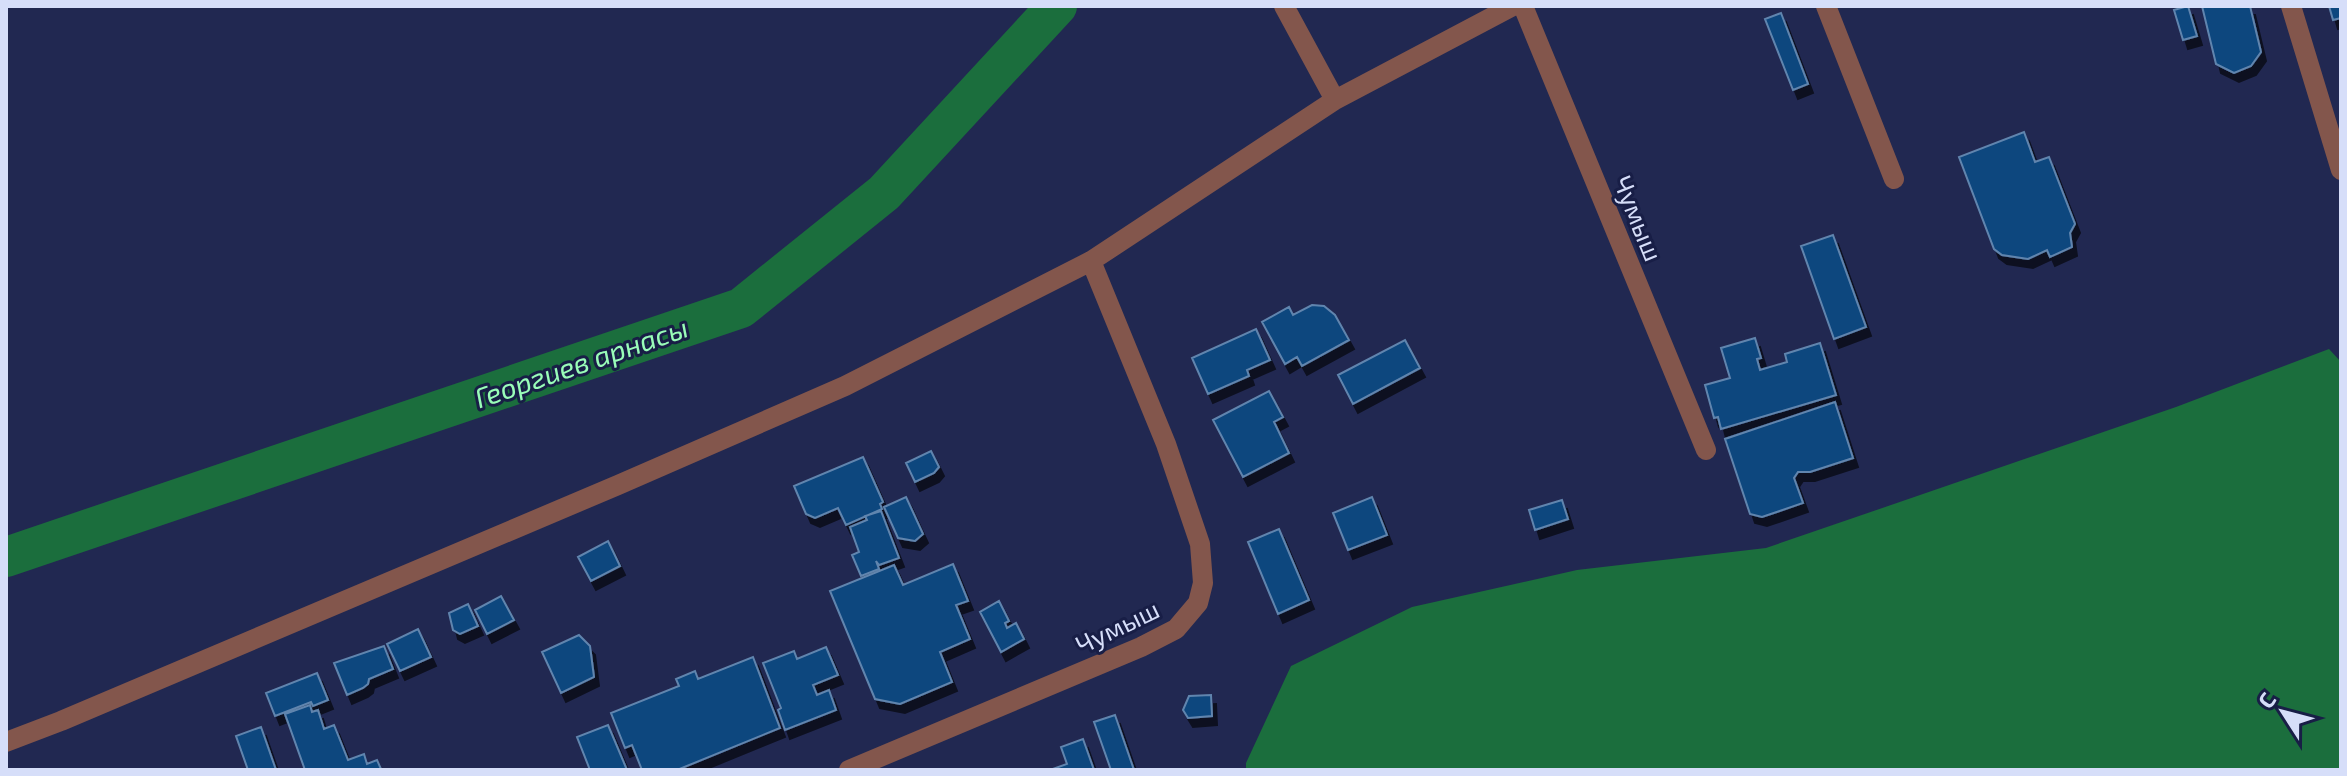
<svg xmlns="http://www.w3.org/2000/svg" width="2347" height="776" font-family="'Exo 2',sans-serif">
  <defs>
    <filter id="shadow"><feDropShadow dx="5" dy="9" stdDeviation="0" flood-color="#0009"/></filter>
  </defs>
  <rect width="100%" height="100%" fill="#212851"/>
  <path fill="#1b6e3d" d="M 2329,349 L 2341,362 L 2341,770 L 1246,770 L 1246,763 L 1291,666 L 1412,607 L 1577,570 L 1766,548 L 2176,407 Z"/>
  <g fill="none" stroke-linecap="round" stroke-linejoin="round">
    <path stroke="#1b6e3d" stroke-width="40" d="M 6,557 L 741,308 L 884,193 L 1057,6"/>
  </g>
  <path fill="#0c467e" stroke="#6185ae" stroke-width="2" filter="url(#shadow)" d="M 2188,6 L 2197,36 L 2183,40 L 2174,10 Z
    M 2202,6 L 2250,6 L 2261,52 L 2251,66 L 2234,73 L 2216,64 Z
    M 2329,6 L 2341,6 L 2341,18 L 2333,20 Z
    M 1781,13 L 1808,84 L 1793,90 L 1765,19 Z
    M 2024,132 L 2035,162 L 2049,157 L 2075,224 L 2070,233 L 2072,247 L 2050,257 L 2047,250 L 2028,259 L 2002,255 L 1994,249 L 1959,157 Z
    M 1833,235 L 1866,327 L 1834,339 L 1801,246 Z
    M 1312,305 L 1324,306 L 1335,315 L 1349,340 L 1302,366 L 1297,357 L 1285,364 L 1262,322 L 1289,307 L 1293,315 Z
    M 1256,329 L 1270,360 L 1247,370 L 1249,376 L 1208,394 L 1192,358 Z
    M 1755,338 L 1761,358 L 1757,359 L 1760,370 L 1787,362 L 1785,354 L 1820,343 L 1836,395 L 1721,429 L 1718,417 L 1714,418 L 1705,385 L 1730,378 L 1721,348 Z
    M 1405,340 L 1420,368 L 1353,404 L 1338,375 Z
    M 1269,391 L 1283,417 L 1274,422 L 1289,453 L 1243,477 L 1213,420 Z
    M 1835,402 L 1853,458 L 1810,472 L 1798,472 L 1794,478 L 1803,503 L 1762,517 L 1750,514 L 1725,439 Z
    M 931,451 L 939,467 L 934,473 L 915,482 L 906,463 Z
    M 863,457 L 883,502 L 880,504 L 882,509 L 846,525 L 838,508 L 815,518 L 806,514 L 794,486 Z
    M 906,497 L 923,534 L 915,541 L 898,538 L 884,507 Z
    M 1372,497 L 1387,535 L 1348,550 L 1333,513 Z
    M 1562,500 L 1568,519 L 1535,530 L 1529,510 Z
    M 881,511 L 899,558 L 879,565 L 876,561 L 879,569 L 861,576 L 852,555 L 859,552 L 850,527 L 867,520 L 865,516 Z
    M 1279,529 L 1309,600 L 1278,614 L 1248,542 Z
    M 608,541 L 620,566 L 591,581 L 578,557 Z
    M 953,564 L 968,601 L 956,605 L 970,639 L 940,652 L 952,682 L 900,704 L 875,699 L 830,591 L 894,565 L 903,585 Z
    M 501,596 L 514,620 L 487,634 L 475,610 Z
    M 999,601 L 1009,621 L 1005,623 L 1007,628 L 1016,623 L 1024,639 L 1001,652 L 980,612 Z
    M 468,604 L 478,626 L 460,634 L 453,630 L 449,613 Z
    M 418,629 L 431,657 L 400,671 L 387,644 Z
    M 579,635 L 590,646 L 594,677 L 561,693 L 542,652 Z
    M 384,646 L 393,669 L 369,679 L 368,684 L 363,688 L 347,695 L 334,663 Z
    M 826,647 L 838,675 L 813,685 L 817,695 L 829,690 L 836,710 L 785,730 L 778,710 L 781,708 L 763,663 L 794,651 L 797,659 Z
    M 753,657 L 780,728 L 677,770 L 642,770 L 632,745 L 625,748 L 611,713 L 679,686 L 676,679 L 695,671 L 698,679 Z
    M 317,673 L 328,700 L 313,706 L 311,702 L 275,716 L 266,693 Z
    M 1211,695 L 1212,716 L 1188,718 L 1183,710 L 1189,696 Z
    M 310,705 L 312,712 L 318,710 L 324,729 L 334,725 L 348,760 L 364,754 L 367,764 L 377,760 L 381,769 L 305,770 L 285,714 Z
    M 1115,715 L 1134,770 L 1111,770 L 1094,722 Z
    M 608,725 L 627,770 L 590,770 L 577,737 Z
    M 261,727 L 276,770 L 248,770 L 236,736 Z
    M 1083,739 L 1094,770 L 1050,770 L 1067,764 L 1061,747 Z"/>
  <g fill="none" stroke-linecap="round" stroke-linejoin="round">
    <path stroke="#83564c" stroke-width="20" d="M 1284,6 L 1335,100
      M 1523,6 L 1706,450
      M 1826,6 L 1894,179
      M 2291,6 L 2341,170
      M 6,742 L 61,721 L 618,485 L 845,386 L 1091,261 L 1335,100 L 1513,6
      M 849,770 L 1141,647 L 1176,629 L 1198,603 L 1203,583 L 1200,544 L 1166,444 L 1091,261"/>
  </g>
  <g text-anchor="middle" dominant-baseline="central" stroke-width="6" stroke-linejoin="round" paint-order="stroke">
    <g font-size="26" fill="#d6def9" stroke="#181e46">
      <text transform="translate(1639 218) rotate(68)">Чумыш</text>
      <text transform="translate(1117 626) rotate(-26)">Чумыш</text>
    </g>
    <g font-size="28" font-style="italic" fill="#99fdb8" stroke="#181e46">
      <text transform="translate(581 362) rotate(-19)">Георгиев арнасы</text>
    </g>
  </g>
  <rect width="2347" height="776" fill="none" stroke="#d6def9" stroke-width="16"/>
  <g transform="translate(2283 712) rotate(306)" stroke="#181e46" stroke-width="6" paint-order="stroke">
  <path d="M0-6L14 30L0 20L-14 30Z" fill="#d6def9"/>
  <text y="-12" font-size="22" font-weight="bold" text-anchor="middle" fill="#d6def9">С</text>
  </g>
</svg>
